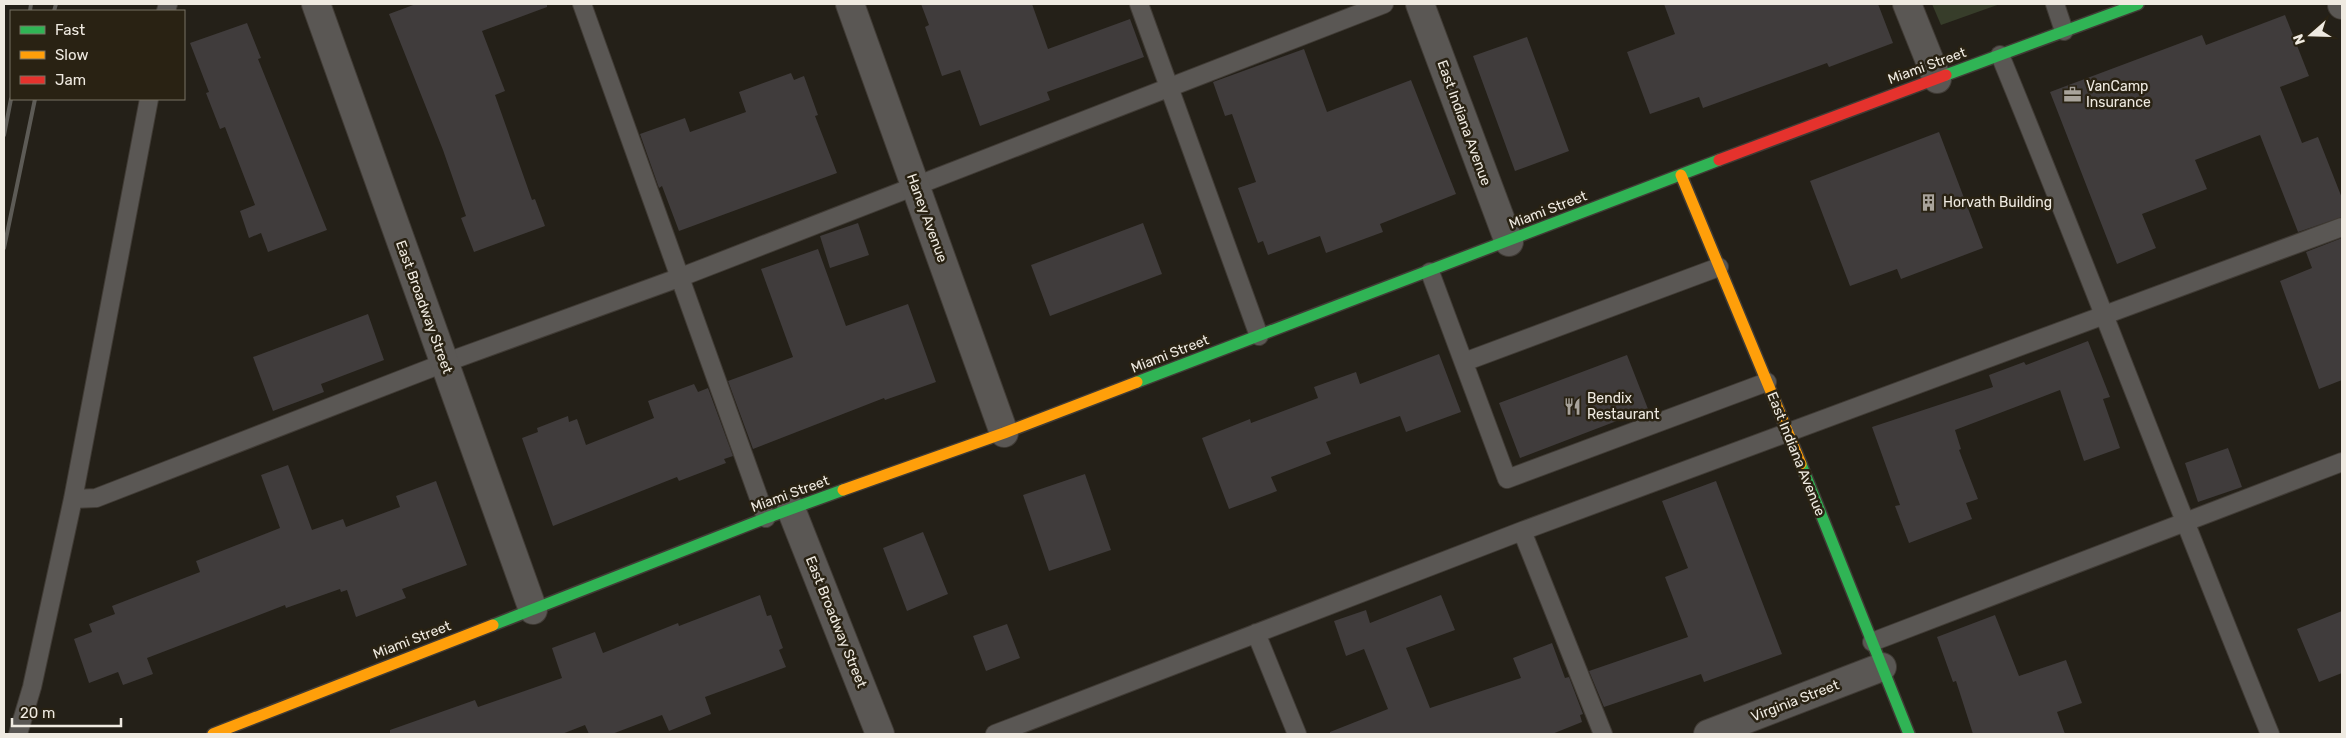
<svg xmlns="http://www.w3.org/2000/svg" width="2346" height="738" font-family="Rubik,sans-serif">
  <rect width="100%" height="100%" fill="#242018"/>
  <path fill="#373d2a" d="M 1932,4 L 2000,4 L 1941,25 Z"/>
  <path fill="#403c3c" d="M 416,4 L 547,4 L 547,7 L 482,31 L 505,91 L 495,95 L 532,200 L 535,199 L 545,226 L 474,252 L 461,218 L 466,216 L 443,150 L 389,14 Z
    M 921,4 L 1032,4 L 1048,49 L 1130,19 L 1144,57 L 1047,92 L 1050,100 L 980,126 L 960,70 L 942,76 L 925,27 L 929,25 Z
    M 1664,4 L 1878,4 L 1893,43 L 1829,67 L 1827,63 L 1703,108 L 1699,97 L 1650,114 L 1627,52 L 1675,34 Z
    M 2285,15 L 2309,76 L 2280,87 L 2302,143 L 2318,137 L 2342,198 L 2342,217 L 2298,232 L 2260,135 L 2195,160 L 2207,189 L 2142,214 L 2156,248 L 2117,264 L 2050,92 L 2202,35 L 2206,45 Z
    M 247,23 L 261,58 L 258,59 L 327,230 L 268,252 L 261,233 L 249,238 L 240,211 L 255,205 L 225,127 L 220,129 L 206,93 L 209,92 L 190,43 Z
    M 1527,37 L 1569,151 L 1515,171 L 1473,56 Z
    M 1304,49 L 1327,112 L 1411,80 L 1456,194 L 1380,224 L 1383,232 L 1326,253 L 1320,236 L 1268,255 L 1263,241 L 1258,243 L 1238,188 L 1256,182 L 1232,114 L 1225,116 L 1213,82 Z
    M 791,73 L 794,80 L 804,76 L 818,115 L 815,116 L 837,173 L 679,231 L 662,186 L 659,188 L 640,134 L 685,118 L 690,132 L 746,112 L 739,92 Z
    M 1939,132 L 1983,248 L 1901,279 L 1897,269 L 1850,286 L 1810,181 Z
    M 858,223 L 869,255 L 830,268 L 820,236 Z
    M 1143,223 L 1162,274 L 1050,316 L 1031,265 Z
    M 2342,238 L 2342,380 L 2319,389 L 2280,281 L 2312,268 L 2306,252 Z
    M 818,249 L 846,326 L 908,304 L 936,382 L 885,400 L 884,398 L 753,449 L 728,381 L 793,357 L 761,269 Z
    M 368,314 L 384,360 L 321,384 L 324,392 L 273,411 L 253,357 Z
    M 2088,341 L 2110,397 L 2103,399 L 2120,448 L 2084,461 L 2060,390 L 1955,430 L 1961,449 L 1959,450 L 1978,499 L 1966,503 L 1972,519 L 1909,543 L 1895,506 L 1900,505 L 1872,427 L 1993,387 L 1989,375 L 2024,362 L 2026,365 Z
    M 1439,354 L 1461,412 L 1406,432 L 1400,416 L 1326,442 L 1331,454 L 1271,477 L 1277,491 L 1229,509 L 1202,438 L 1250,419 L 1251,423 L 1318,398 L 1314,387 L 1356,372 L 1360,384 Z
    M 1627,355 L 1648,409 L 1520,458 L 1499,403 Z
    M 694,384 L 698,392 L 708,388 L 733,456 L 724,459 L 726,463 L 679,481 L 677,477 L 553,526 L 522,438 L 538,432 L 537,428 L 568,416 L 569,422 L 577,419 L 586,445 L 654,418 L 648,401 Z
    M 2228,448 L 2242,487 L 2198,502 L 2185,463 Z
    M 288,465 L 312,530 L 343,519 L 346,527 L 400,507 L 396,496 L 436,481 L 467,565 L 402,589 L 406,598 L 356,617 L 347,590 L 341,592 L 340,589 L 286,608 L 285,605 L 147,658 L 153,674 L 123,685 L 118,672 L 89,683 L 74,639 L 92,632 L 89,624 L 115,614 L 112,606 L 200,572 L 196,561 L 280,528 L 261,475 Z
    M 1085,474 L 1111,550 L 1049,571 L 1023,495 Z
    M 1716,481 L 1782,654 L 1704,682 L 1701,674 L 1604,707 L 1589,671 L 1688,637 L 1665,577 L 1688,568 L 1662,501 Z
    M 923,532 L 948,594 L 907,611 L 883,548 Z
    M 760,595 L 767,616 L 771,615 L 783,648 L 779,650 L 786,667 L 705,697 L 711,714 L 669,731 L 662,715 L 612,734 L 589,734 L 585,725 L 562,734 L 390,734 L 390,730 L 475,700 L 478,707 L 562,678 L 552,648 L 595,632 L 603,653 L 678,623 L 679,626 Z
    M 1441,595 L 1455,630 L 1406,648 L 1430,708 L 1521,678 L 1513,658 L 1552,643 L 1565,678 L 1569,677 L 1583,714 L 1580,715 L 1582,722 L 1552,734 L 1330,734 L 1330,732 L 1388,709 L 1364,649 L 1346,656 L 1334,621 L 1366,610 L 1370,623 Z
    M 2342,611 L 2342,673 L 2319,682 L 2297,629 Z
    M 1995,615 L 2019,676 L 2066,660 L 2082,703 L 2057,712 L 2065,734 L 1973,734 L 1956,681 L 1953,682 L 1937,637 Z
    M 1007,624 L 1020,658 L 986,671 L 973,636 Z"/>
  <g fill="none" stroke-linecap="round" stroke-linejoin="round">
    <defs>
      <path id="lane" d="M 582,4 L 766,518
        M 1139,4 L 1259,336
        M 2055,4 L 2064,31
        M 166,11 L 168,4
        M 2000,55 C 2093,281 2178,509 2270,734
        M 1430,272 L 1507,479 L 1767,382
        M 1464,362 L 1719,267
        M 73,499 L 96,498 L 444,363 L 681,277 L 1384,4
        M 1522,531 L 1603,734
        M 1256,633 L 1297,734
        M 1872,642 L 2342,462
        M 18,734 L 32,687 L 73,499 L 149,99
        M 995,734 L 1522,531 L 2342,227"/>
      <path id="street" d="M 316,4 L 533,610
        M 850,4 L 1004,433
        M 1420,4 L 1509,242
        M 1907,4 L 1937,79
        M 2342,4 L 2342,5
        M 791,509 L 880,734
        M 1708,734 L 1882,667"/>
      <path id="fast" d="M 1946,75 L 2138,4
        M 1137,382 L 1719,160
        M 1801,464 L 1909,734
        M 493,625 L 766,518 L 843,490"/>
      <path id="slow" d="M 1681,175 L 1801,464
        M 843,490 L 1004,433 L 1137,382
        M 213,734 L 493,625"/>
      <path id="jam" d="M 1719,160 L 1946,75"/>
    </defs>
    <use href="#lane" stroke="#403b35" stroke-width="20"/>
    <use href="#street" stroke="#403b35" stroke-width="30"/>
    <use href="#fast" stroke="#403b35" stroke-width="14"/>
    <use href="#slow" stroke="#403b35" stroke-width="14"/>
    <use href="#jam" stroke="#403b35" stroke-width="14"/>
    <use href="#lane" stroke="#5a5754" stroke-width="18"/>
    <use href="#street" stroke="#5a5754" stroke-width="28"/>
    <use href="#fast" stroke="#30b455" stroke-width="11"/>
    <use href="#slow" stroke="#ff9f0a" stroke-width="11"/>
    <use href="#jam" stroke="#e5322d" stroke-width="11"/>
    <path stroke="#5d5b56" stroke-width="4" d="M 30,11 L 31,4
      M 54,11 L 56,4
      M 4,135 L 11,99
      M 4,248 L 35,99"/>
  </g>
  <defs>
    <symbol id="office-bare" viewBox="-9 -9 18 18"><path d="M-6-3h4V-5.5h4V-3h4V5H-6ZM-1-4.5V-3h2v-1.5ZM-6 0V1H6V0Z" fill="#a8a39b" stroke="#292213" stroke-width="2.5" paint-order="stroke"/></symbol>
    <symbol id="building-bare" viewBox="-9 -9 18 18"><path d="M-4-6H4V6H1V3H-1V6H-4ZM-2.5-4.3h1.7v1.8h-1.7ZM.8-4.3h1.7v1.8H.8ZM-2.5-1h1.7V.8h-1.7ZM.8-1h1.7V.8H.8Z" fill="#a8a39b" stroke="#292213" stroke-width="2.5" paint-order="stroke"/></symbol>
    <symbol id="restaurant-bare" viewBox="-9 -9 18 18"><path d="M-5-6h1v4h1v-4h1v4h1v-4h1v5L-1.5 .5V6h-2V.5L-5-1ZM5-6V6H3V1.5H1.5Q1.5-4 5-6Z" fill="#a8a39b" stroke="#292213" stroke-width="2.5" paint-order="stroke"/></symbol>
  </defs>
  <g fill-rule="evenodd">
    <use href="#office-bare" x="2060" y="82" width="25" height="25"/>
    <use href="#building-bare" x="1916" y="190" width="25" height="25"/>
    <use href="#restaurant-bare" x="1560" y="394" width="25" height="25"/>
  </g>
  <g text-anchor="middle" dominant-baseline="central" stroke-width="5" stroke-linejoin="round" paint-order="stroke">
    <g font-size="14" fill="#efeae1" stroke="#292213">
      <text transform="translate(1927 66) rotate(-20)">Miami Street</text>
      <text transform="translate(1464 123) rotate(70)">East Indiana Avenue</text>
      <text transform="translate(1548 210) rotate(-21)">Miami Street</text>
      <text transform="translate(927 218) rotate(70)">Haney Avenue</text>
      <text transform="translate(424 307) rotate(70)">East Broadway Street</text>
      <text transform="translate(1170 354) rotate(-21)">Miami Street</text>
      <text transform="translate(1796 454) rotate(68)">East Indiana Avenue</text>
      <text transform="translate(790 494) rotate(-20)">Miami Street</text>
      <text transform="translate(836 622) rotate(68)">East Broadway Street</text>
      <text transform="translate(412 640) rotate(-21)">Miami Street</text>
      <text transform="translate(1795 701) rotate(-21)">Virginia Street</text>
    </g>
    <g font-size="14" fill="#efeae1" stroke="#292213" text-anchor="start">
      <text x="2086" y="86">VanCamp<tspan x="2086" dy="16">Insurance</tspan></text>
      <text x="1943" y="202">Horvath Building</text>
      <text x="1587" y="398">Bendix<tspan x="1587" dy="16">Restaurant</tspan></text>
    </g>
  </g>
  <rect width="2346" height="738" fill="none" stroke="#efeae1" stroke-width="10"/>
  <rect x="10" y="10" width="175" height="90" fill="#292213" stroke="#787265"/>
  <rect x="20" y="26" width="25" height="8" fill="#30b455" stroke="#787265"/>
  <text x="55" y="35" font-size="15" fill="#efeae1">Fast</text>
  <rect x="20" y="51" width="25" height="8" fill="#ff9f0a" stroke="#787265"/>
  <text x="55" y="60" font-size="15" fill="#efeae1">Slow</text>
  <rect x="20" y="76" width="25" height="8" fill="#e5322d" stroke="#787265"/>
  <text x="55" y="85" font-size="15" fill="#efeae1">Jam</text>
  <g transform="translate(2311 35) rotate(250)" stroke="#292213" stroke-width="4" paint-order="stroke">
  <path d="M0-4L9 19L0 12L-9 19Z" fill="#efeae1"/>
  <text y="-8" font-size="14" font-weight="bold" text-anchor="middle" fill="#efeae1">N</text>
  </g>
  <path d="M12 718v8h109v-8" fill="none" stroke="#efeae1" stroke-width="2.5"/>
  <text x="20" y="718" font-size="15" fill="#efeae1" stroke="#292213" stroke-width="4" paint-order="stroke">20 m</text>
</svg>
